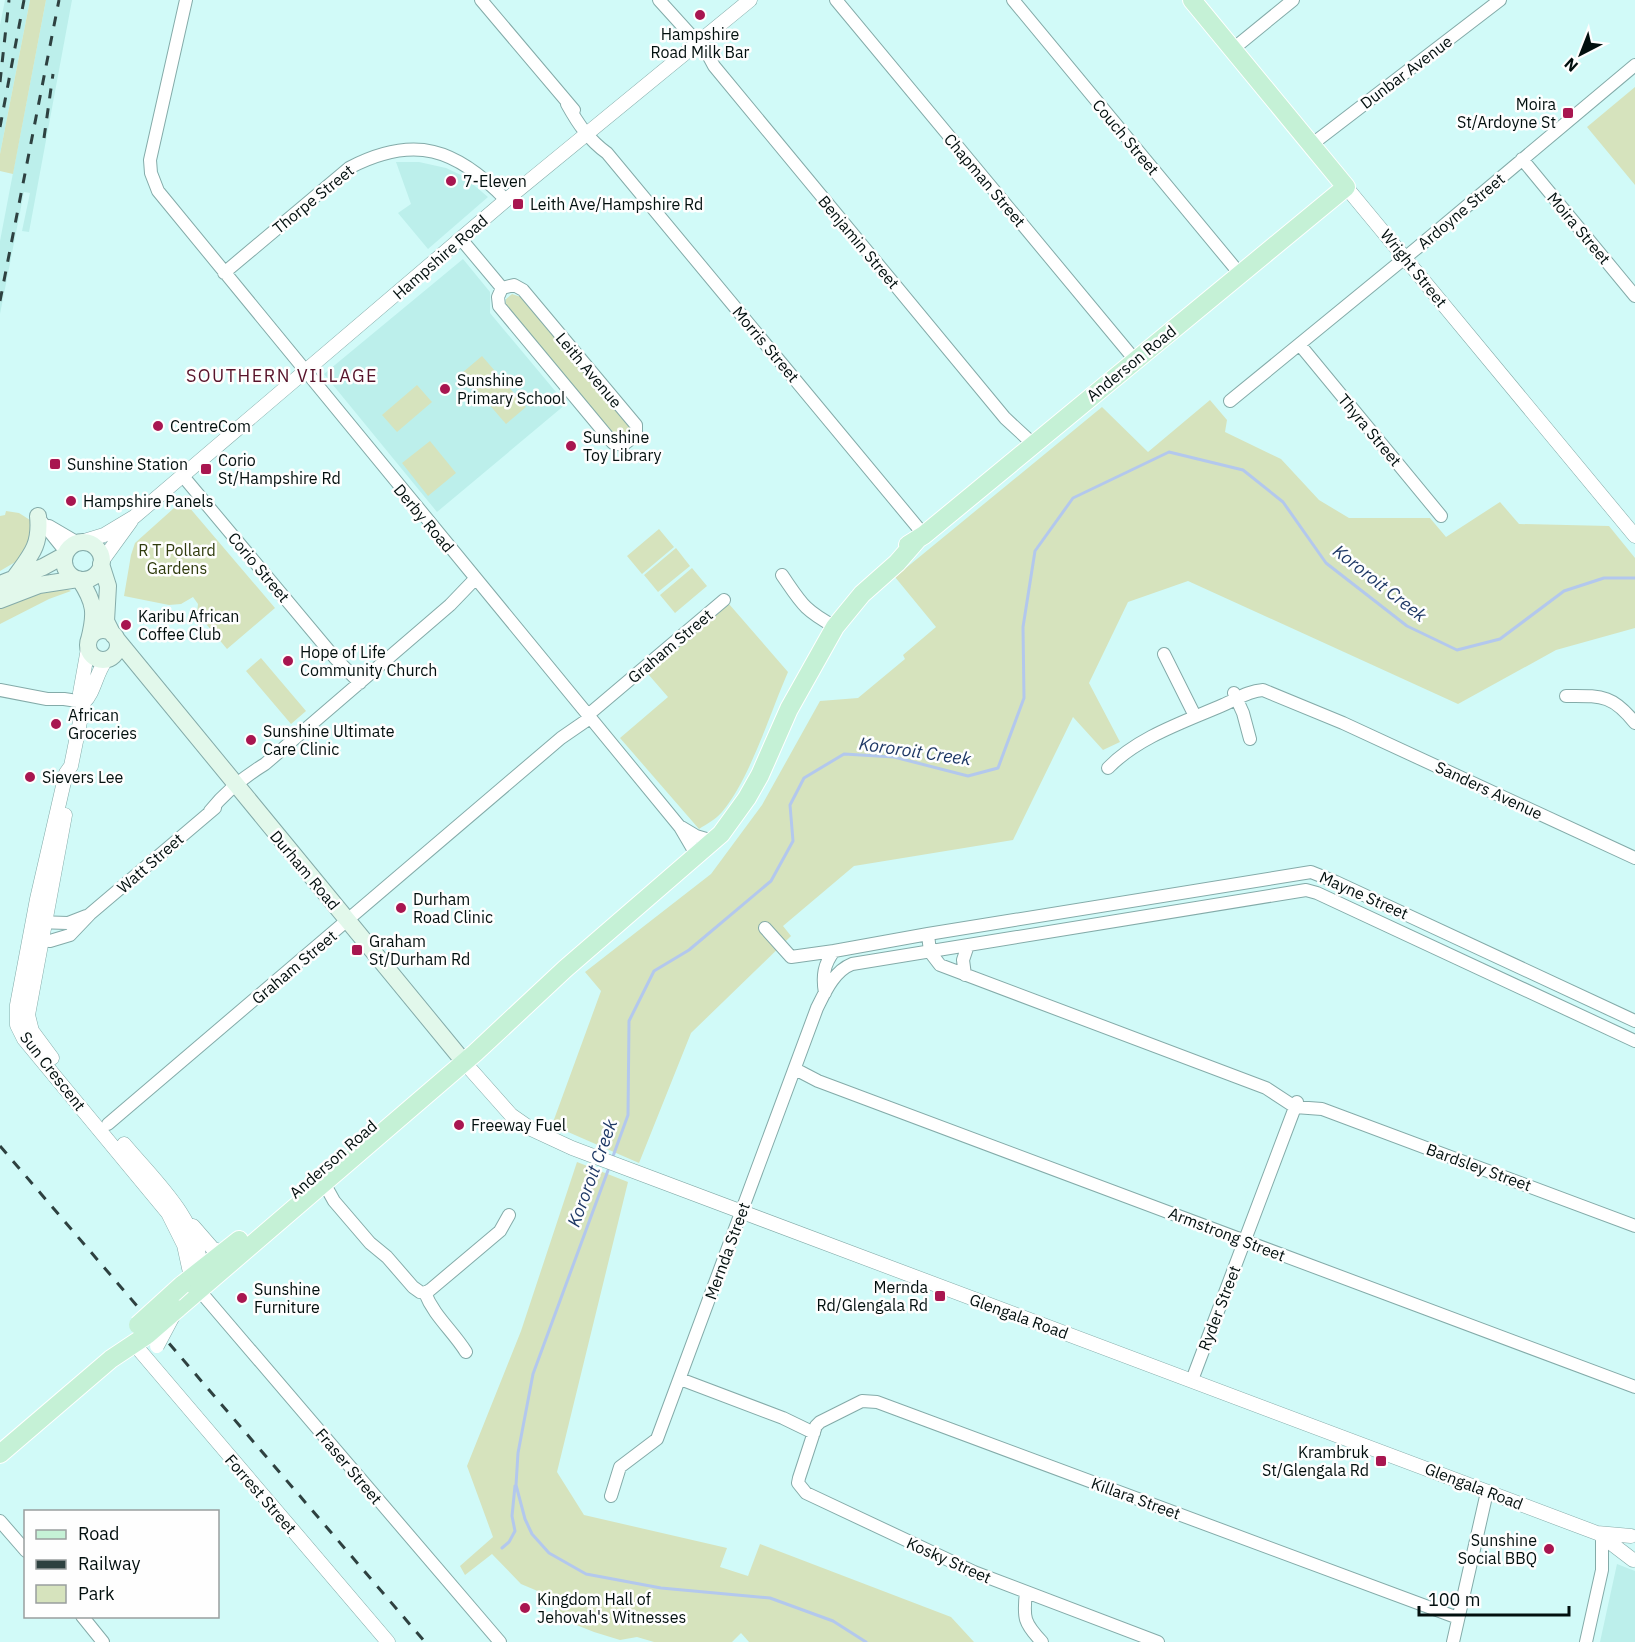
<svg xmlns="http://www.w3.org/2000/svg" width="1635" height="1642" font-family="'IBM Plex Sans',sans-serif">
  <rect width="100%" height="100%" fill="#d1faf8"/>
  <path fill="#bcefeb" d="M 5,0 L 30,0 L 0,154 L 0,25 Z
    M 46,0 L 72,0 L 29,232 L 22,231 L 30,193 L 24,192 L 0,314 L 0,241 Z
    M 396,162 L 419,162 L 446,168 L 463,176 L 488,197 L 428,249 L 398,213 L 411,204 Z
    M 463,259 L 490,292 L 490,313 L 566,404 L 437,512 L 324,374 Z
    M 1617,1564 L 1635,1571 L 1635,1642 L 1600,1642 Z"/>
  <path fill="#d6e3bd" d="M 30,0 L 46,0 L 13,174 L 0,171 L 0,154 Z
    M 1635,87 L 1635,185 L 1587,127 Z
    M 512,294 L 521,297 L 630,426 L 629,436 L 618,440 L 505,306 L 506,299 Z
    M 482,356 L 526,407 L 506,424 L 462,373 Z
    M 417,385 L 432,402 L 397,432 L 382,415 Z
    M 1210,400 L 1227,420 L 1225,432 L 1281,459 L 1319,500 L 1349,518 L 1430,518 L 1446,537 L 1500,502 L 1519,524 L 1609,526 L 1635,558 L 1635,628 L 1556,650 L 1458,704 L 1188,581 L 1128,602 L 1089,683 L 1120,742 L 1103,750 L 1073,717 L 1013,840 L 854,866 L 783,926 L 791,936 L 691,1033 L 639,1163 L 552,1125 L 601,991 L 585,972 L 711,874 L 762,805 L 820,701 L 858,698 L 905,659 L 903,655 L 936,627 L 895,577 L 1102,407 L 1148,452 Z
    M 430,441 L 456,473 L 428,496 L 402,463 Z
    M 183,500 L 275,608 L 227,649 L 197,613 L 198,604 L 193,597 L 181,604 L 169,605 L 124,596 L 131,555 L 135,543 Z
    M 6,511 L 19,513 L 30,520 L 33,543 L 17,561 L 0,571 L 0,516 L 5,515 Z
    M 659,529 L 674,547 L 642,574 L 627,556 Z
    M 676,548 L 690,566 L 658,592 L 644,575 Z
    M 692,568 L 707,586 L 675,613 L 660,595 Z
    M 65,588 L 71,591 L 49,599 L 0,624 L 0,608 L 43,592 Z
    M 729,604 L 788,672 C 770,713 750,779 722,812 C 716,819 707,824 699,829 L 620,738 L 668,697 L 648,674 Z
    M 261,658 L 306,711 L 291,724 L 246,671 Z
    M 577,1162 L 628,1182 L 557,1472 L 584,1515 L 727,1548 L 720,1567 L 748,1576 L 760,1544 L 951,1617 L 974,1642 L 749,1642 L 741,1633 L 732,1642 L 654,1642 L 637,1637 L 620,1640 L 594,1632 L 569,1622 L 547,1595 L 521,1584 L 492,1554 L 465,1575 L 460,1566 L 493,1537 L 467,1466 L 521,1331 Z"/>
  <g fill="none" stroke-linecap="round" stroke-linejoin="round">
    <path stroke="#b3c8ed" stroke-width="3" d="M 612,1159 L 628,1115 L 629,1021 L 654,971 L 689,950 L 771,881 L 793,841 L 790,805 L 804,778 L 844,754 L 894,757 L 968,776 L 998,768 L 1024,698 L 1023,627 L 1035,551 L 1073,498 L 1169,452 L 1243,470 L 1283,502 L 1326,563 L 1407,626 L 1457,650 L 1500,639 L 1564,591 L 1604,578 L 1635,578
      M 610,1165 L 533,1374 L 518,1453 L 516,1485 L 525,1519 L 532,1534 L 549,1553 L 586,1574 L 661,1588 L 770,1598 L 833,1621 L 866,1642
      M 502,1548 L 509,1542 L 515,1531 L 512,1516 L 515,1486"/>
    <defs>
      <path id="minor" d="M 186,0 L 150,160 L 151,173 L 158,191 L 680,827 L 697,856
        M 481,0 L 574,110
        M 659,0 L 707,53 L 714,66 L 1005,418 L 1033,444
        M 836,0 L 1135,360
        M 1013,0 L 1240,274
        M 1233,49 L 1293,0
        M 567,104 C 578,124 589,140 607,153 L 924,535
        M 1311,145 L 1500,0
        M 1522,159 L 1635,296
        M 461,239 L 502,288
        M 224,273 L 349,168 C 414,134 456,148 506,200
        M 514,285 L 523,290 L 636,425 L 636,435 L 623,445 L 613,443 L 499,306 L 498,297 L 502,288 Z
        M 1300,345 L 1441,516
        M 1230,401 L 1417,248 L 1635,65
        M 182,475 L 335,658 L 360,683
        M 37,516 L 66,552
        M 49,526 L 78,543
        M 782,575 C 802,604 803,609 835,627
        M 1164,654 L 1195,716
        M 0,690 L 47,699 L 64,699 L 84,702
        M 1234,693 L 1243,713 L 1250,739
        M 1566,696 C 1601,696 1612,694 1635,723
        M 588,715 L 724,600
        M 1108,768 C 1138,737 1184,722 1223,705 C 1237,699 1248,691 1263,690 L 1343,723 L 1635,858
        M 210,811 C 226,791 244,777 265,764 L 450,605 L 475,579
        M 681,827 L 696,836 L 713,841
        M 36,922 L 68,923 L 86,916
        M 765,928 L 791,957 L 834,951
        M 928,934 L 930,952 L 940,965 L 1266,1088 L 1295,1107 L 1322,1109 L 1635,1226
        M 33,940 L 50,941 L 70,935 L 90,914 L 215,808
        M 965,975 L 963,960 L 968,945
        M 825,993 C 822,976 824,964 834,951 L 928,934 L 1311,872 L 1336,882 L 1635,1021
        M 795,1069 L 818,1081 L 1635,1387
        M 108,1124 L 561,738 L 590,718
        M 324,1183 L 334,1201 L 370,1243 L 387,1257 L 413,1287 L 420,1292 L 425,1293 L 430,1290 L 500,1231 L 509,1215
        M 199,1290 L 500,1642
        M 425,1293 C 434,1316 453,1331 466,1352
        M 680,1379 L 783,1418 L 814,1433
        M 1192,1380 L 1297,1102
        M 611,1496 L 620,1467 L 657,1439 L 817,1008 C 825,992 834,971 852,964 L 1306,890 L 1317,893 L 1635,1041
        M 0,1521 L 26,1551
        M 1026,1592 C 1023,1618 1024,1623 1042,1642
        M 82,1616 L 103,1642
        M 1158,1642 L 974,1572 L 806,1493 L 798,1483 L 799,1478 L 816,1426 L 820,1422 L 862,1401 L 877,1402 L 1458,1618
        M 1453,1642 L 1487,1492
        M 1586,1642 L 1602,1570 L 1602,1536"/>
      <path id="tertiary" d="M 1346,187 L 1635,536
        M 81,542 L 104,535 L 134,517 L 506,200 L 750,0
        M 102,561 L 131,521
        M 106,660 C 96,673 94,693 84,702 L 71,766 L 66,773 L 37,899 L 17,1005 L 17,1025 L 24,1039 L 168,1213 L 184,1245 L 191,1277
        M 84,702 L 80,693 L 89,643
        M 52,1058 L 32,1031 L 28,1015 L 65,815
        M 464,1062 L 511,1115 L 531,1129 L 572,1148 L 1597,1533 L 1631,1536
        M 124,1144 C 155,1181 197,1218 201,1269
        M 193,1226 L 213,1249 L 224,1252
        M 135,1345 L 388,1642
        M 1599,1534 L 1633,1560"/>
      <path id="secondary" d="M64 561a19 19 0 1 1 38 0a19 19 0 1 1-38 0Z
        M 101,564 L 108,586 L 106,621 L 113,635
        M 15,577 C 31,555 41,545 38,516
        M 80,580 C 95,603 96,613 89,640
        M 0,584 L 43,567 L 65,555
        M 0,600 L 39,585 L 78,579
        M88 645a15 15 0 1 1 30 0a15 15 0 1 1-30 0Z
        M 115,637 L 464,1062"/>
      <path id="primary" d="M 908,545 L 924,535 L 1346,187 L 1192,0
        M 182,1285 L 239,1240
        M 177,1309 L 475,1053 L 565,969 L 721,834 L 747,798 L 760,775 L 789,709 L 835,627 L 862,594 L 897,563 L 917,540
        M 0,1454 L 111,1359 L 147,1335"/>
    </defs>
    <use href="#minor" stroke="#84aba9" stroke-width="14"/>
    <use href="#tertiary" stroke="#84aba9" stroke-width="15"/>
    <use href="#secondary" stroke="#84aba9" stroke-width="18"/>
    <use href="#primary" stroke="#fff" stroke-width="20"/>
    <use href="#minor" stroke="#fff" stroke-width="12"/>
    <use href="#tertiary" stroke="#fff" stroke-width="14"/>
    <use href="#secondary" stroke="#e2f8eb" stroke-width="16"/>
    <use href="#primary" stroke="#c5f1d6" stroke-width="18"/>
    <path stroke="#2e4140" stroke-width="3" stroke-dasharray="10 10" stroke-linecap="butt" d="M 0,82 L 9,0
      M 0,127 L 24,0
      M 44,138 L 53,74
      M 0,301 L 59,0
      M 0,1146 L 425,1642"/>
    <defs>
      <path id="tertiary-bridge" d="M 157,1346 L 173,1316"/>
      <path id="primary-bridge" d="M 138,1325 L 182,1285
        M 147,1335 L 177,1309"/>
    </defs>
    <use href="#tertiary-bridge" stroke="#84aba9" stroke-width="15" stroke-linecap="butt"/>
    <use href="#primary-bridge" stroke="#fff" stroke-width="20" stroke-linecap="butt"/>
    <use href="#tertiary-bridge" stroke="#fff" stroke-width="14"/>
    <use href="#primary-bridge" stroke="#c5f1d6" stroke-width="18"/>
  </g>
  <g fill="#a81650" stroke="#fefefe" stroke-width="2">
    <circle cx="700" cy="15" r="6"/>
    <rect x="1562" y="107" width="12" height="12" rx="3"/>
    <circle cx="451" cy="181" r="6"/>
    <rect x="512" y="198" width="12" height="12" rx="3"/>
    <circle cx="445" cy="389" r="6"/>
    <circle cx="158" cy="426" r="6"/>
    <circle cx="571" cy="446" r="6"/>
    <rect x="49" y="458" width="12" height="12" rx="3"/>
    <rect x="200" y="463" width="12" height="12" rx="3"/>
    <circle cx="71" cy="501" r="6"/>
    <circle cx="126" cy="625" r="6"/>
    <circle cx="288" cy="661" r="6"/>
    <circle cx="56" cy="724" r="6"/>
    <circle cx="251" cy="740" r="6"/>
    <circle cx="30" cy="777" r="6"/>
    <circle cx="401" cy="908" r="6"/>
    <rect x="351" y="944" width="12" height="12" rx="3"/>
    <circle cx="459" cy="1125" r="6"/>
    <rect x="934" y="1290" width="12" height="12" rx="3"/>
    <circle cx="242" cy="1298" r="6"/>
    <rect x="1375" y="1455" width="12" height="12" rx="3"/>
    <circle cx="1549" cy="1549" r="6"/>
    <circle cx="525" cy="1608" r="6"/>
  </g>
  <g text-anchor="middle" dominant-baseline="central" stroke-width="5" stroke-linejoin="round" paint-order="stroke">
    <g font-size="16" fill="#020f0e" stroke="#fefefe" text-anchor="start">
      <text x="700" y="34" text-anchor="middle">Hampshire<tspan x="700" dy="18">Road Milk Bar</tspan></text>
      <text x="1556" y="104" text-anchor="end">Moira<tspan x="1556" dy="18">St/Ardoyne St</tspan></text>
      <text x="463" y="181">7-Eleven</text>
      <text x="530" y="204">Leith Ave/Hampshire Rd</text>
      <text x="457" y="380">Sunshine<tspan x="457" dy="18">Primary School</tspan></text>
      <text x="170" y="426">CentreCom</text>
      <text x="583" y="437">Sunshine<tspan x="583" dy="18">Toy Library</tspan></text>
      <text x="218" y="460">Corio<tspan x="218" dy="18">St/Hampshire Rd</tspan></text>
      <text x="67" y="464">Sunshine Station</text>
      <text x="83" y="501">Hampshire Panels</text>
      <text x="138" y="616">Karibu African<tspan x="138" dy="18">Coffee Club</tspan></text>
      <text x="300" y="652">Hope of Life<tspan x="300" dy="18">Community Church</tspan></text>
      <text x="68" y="715">African<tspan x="68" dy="18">Groceries</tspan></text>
      <text x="263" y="731">Sunshine Ultimate<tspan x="263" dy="18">Care Clinic</tspan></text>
      <text x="42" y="777">Sievers Lee</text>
      <text x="413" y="899">Durham<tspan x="413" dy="18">Road Clinic</tspan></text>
      <text x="369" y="941">Graham<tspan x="369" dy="18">St/Durham Rd</tspan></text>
      <text x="471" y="1125">Freeway Fuel</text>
      <text x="928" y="1287" text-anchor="end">Mernda<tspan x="928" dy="18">Rd/Glengala Rd</tspan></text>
      <text x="254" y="1289">Sunshine<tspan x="254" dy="18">Furniture</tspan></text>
      <text x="1369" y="1452" text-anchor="end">Krambruk<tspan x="1369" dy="18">St/Glengala Rd</tspan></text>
      <text x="1537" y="1540" text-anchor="end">Sunshine<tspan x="1537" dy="18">Social BBQ</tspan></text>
      <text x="537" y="1599">Kingdom Hall of<tspan x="537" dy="18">Jehovah's Witnesses</tspan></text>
    </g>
    <g font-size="16" fill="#020f0e" stroke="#fefefe">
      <text transform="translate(1406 72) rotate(-37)">Dunbar Avenue</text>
      <text transform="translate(1126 137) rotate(50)">Couch Street</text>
      <text transform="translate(985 180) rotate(50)">Chapman Street</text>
      <text transform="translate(313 199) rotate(-39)">Thorpe Street</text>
      <text transform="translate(1461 211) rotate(-40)">Ardoyne Street</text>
      <text transform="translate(1579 228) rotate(50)">Moira Street</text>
      <text transform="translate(859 242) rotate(50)">Benjamin Street</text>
      <text transform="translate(440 257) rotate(-41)">Hampshire Road</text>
      <text transform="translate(1414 268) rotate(51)">Wright Street</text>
      <text transform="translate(766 344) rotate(50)">Morris Street</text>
      <text transform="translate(1131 363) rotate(-39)">Anderson Road</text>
      <text transform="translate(589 370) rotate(50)">Leith Avenue</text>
      <text transform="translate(1370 430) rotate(50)">Thyra Street</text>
      <text transform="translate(424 518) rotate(50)">Derby Road</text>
      <text transform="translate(259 567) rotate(50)">Corio Street</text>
      <text transform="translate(670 646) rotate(-40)">Graham Street</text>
      <text transform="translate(1489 790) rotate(25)">Sanders Avenue</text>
      <text transform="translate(150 863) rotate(-41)">Watt Street</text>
      <text transform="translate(305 870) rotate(50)">Durham Road</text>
      <text transform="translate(1364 895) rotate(24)">Mayne Street</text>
      <text transform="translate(294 967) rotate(-40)">Graham Street</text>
      <text transform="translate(53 1071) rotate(52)">Sun Crescent</text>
      <text transform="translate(333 1159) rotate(-41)">Anderson Road</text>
      <text transform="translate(1479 1167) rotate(20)">Bardsley Street</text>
      <text transform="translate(1227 1234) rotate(21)">Armstrong Street</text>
      <text transform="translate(727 1251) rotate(-70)">Mernda Street</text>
      <text transform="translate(1219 1308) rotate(-69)">Ryder Street</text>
      <text transform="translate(1019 1316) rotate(20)">Glengala Road</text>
      <text transform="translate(349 1466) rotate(50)">Fraser Street</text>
      <text transform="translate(1474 1486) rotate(21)">Glengala Road</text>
      <text transform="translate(261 1494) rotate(49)">Forrest Street</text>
      <text transform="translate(1136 1498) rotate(20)">Killara Street</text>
      <text transform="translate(949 1560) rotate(24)">Kosky Street</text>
    </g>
    <g font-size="16" fill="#303c0e" stroke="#fefefe">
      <text x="177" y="550">R T Pollard<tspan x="177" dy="18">Gardens</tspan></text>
    </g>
    <g font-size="18" letter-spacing="1.5" fill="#57132a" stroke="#fefefe">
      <text x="282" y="375">SOUTHERN VILLAGE</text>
    </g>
    <g font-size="18" font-style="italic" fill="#1f3966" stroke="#fefefe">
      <text transform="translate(1380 583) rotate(38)">Kororoit Creek</text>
      <text transform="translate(915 751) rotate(8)">Kororoit Creek</text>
      <text transform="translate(592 1173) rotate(-70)">Kororoit Creek</text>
    </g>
  </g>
  <rect x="24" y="1510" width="195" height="108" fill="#fefefe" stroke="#999e9e" stroke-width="1.5"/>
  <rect x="36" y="1530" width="30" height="9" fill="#c5f1d6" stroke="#999e9e" stroke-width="1.5"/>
  <text x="78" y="1540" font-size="18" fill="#020f0e">Road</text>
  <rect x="36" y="1560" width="30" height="9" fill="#2e4140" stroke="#999e9e" stroke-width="1.5"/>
  <text x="78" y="1570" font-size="18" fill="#020f0e">Railway</text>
  <rect x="36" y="1585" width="30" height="18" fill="#d6e3bd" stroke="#999e9e" stroke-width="1.5"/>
  <text x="78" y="1600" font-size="18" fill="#020f0e">Park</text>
  <g transform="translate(1581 54) rotate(222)" stroke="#fefefe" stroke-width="4.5" paint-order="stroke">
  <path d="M0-4.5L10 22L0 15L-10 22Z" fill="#020f0e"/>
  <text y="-9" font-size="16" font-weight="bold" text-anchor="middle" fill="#020f0e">N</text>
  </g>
  <path d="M1419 1606v9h150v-9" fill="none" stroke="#020f0e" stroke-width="3"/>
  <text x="1428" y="1606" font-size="18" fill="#020f0e" stroke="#fefefe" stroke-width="4.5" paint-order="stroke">100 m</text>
</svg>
